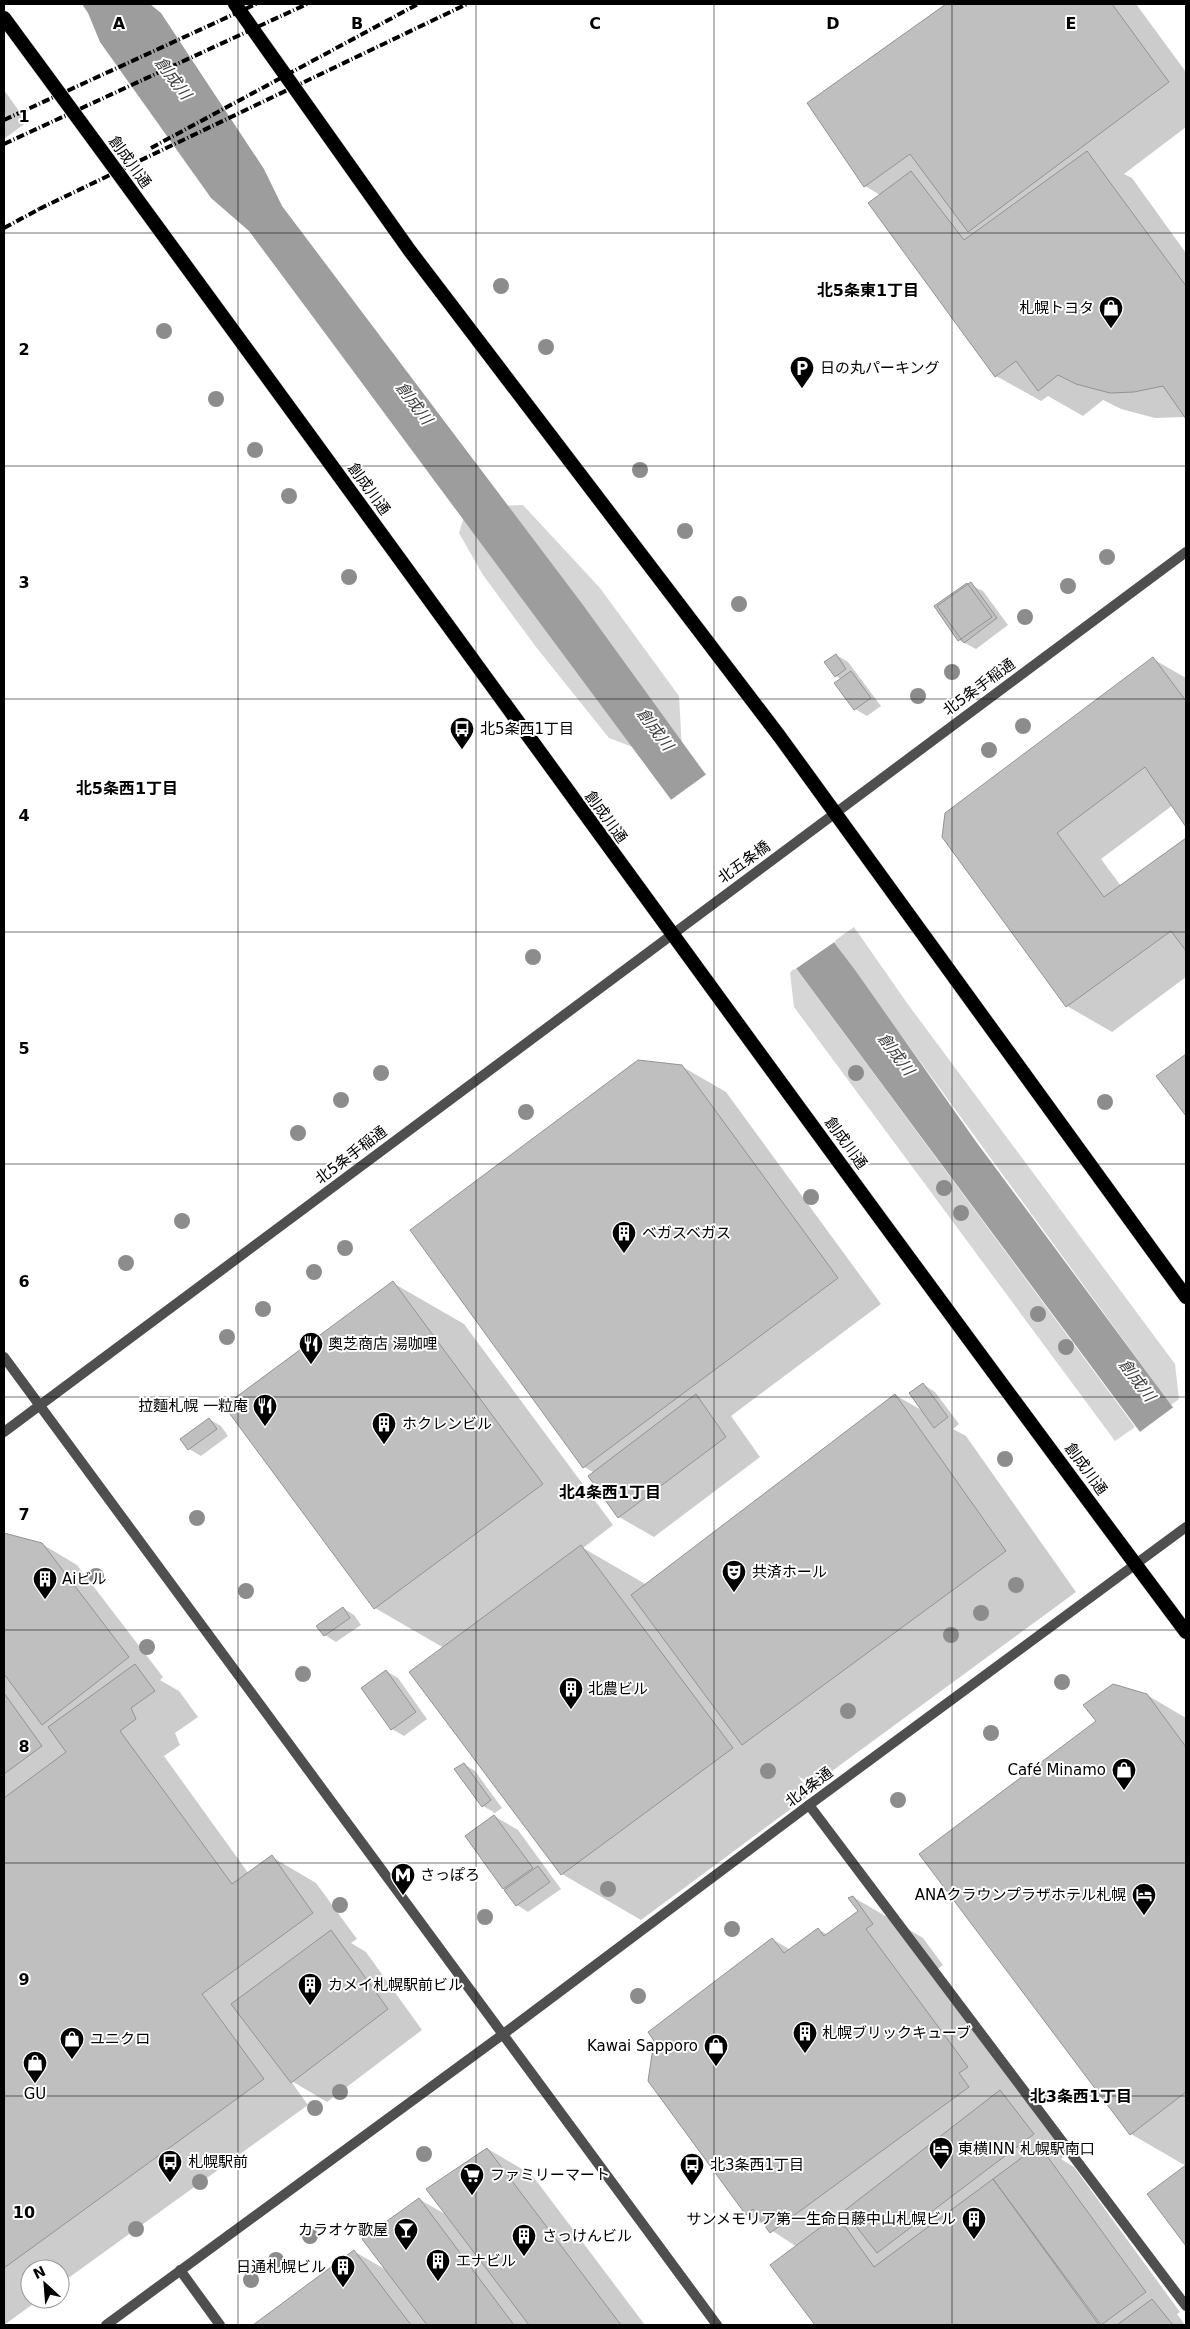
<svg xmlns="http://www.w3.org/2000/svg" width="1190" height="2329" font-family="'DejaVu Sans','Noto Sans JP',sans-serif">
  <rect width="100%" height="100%" fill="#fff"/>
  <path fill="#d6d6d6" d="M 523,505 L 600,588 L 679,696 L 683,766 L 609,738 L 536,647 L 483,575 L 459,533 L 467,507 Z
    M 854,927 L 907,1003 L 1175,1364 L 1179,1399 L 1171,1405 L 833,942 Z
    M 795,967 L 1135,1427 L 1115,1441 L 794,1007 L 790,973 Z"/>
  <path fill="#9d9d9d" d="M 82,4 L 150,4 L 161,13 L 264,169 L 282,206 L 583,605 L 701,768 L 855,970 L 977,1143 L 1186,1425 L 1186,1494 L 313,317 L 249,231 L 211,198 L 100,42 L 88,13 Z"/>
  <path fill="#fff" d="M 708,773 L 836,941 L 794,970 L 668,802 Z
    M 1175,1406 L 1186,1421 L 1186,1496 L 1137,1434 Z"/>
  <path fill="#0003" d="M 948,4 L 1136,4 L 1186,72 L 1186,127 L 1124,174 L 1132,178 L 1186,253 L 1186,417 L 1155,418 L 1121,409 L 1103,400 L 1083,416 L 1048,396 L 1041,401 L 996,376 L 880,195 L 865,186 L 808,103 Z
    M 4,90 L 27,122 L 4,139 Z
    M 968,584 L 983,591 L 1008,625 L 976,649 L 959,640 L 936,607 Z
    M 836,655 L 848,662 L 881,706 L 867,716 L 855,709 L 841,679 L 836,676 Z
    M 1153,659 L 1186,678 L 1186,825 L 1173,805 L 1101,859 L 1121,886 L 1186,839 L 1186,977 L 1112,1032 L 1067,1006 L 943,837 Z
    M 1186,1056 L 1186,1114 L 1158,1077 Z
    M 681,1066 L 726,1092 L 881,1304 L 731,1416 L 760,1457 L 654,1537 L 619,1517 L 595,1473 L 584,1467 Z
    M 393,1283 L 464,1324 L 613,1525 L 583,1548 L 647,1585 L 895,1395 L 925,1412 L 924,1385 L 935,1392 L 959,1424 L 953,1429 L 966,1436 L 1076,1592 L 813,1785 L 798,1776 L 811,1794 L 641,1920 L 562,1874 L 444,1648 L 375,1608 Z
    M 209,1419 L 221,1426 L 228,1436 L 201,1456 L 189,1449 Z
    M 4,1534 L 42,1544 L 77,1565 L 163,1677 L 160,1680 L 179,1691 L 198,1717 L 175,1733 L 180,1745 L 164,1756 L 249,1874 L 272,1857 L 316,1883 L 357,1939 L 351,1943 L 366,1952 L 422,2030 L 327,2102 L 290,2080 L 308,2105 L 60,2284 L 60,2269 L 30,2269 L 30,2299 L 40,2299 L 4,2325 Z
    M 343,1608 L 354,1615 L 361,1625 L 336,1642 L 325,1635 Z
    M 386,1671 L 398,1678 L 427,1719 L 404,1736 L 392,1729 Z
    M 1147,1695 L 1186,1718 L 1186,2166 L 1131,2134 Z
    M 464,1764 L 475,1771 L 502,1808 L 495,1813 L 483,1806 Z
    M 494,1816 L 518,1830 L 561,1889 L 528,1912 L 517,1905 L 504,1888 Z
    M 853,1897 L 923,1938 L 943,1965 L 936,1970 L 1068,2154 L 1061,2159 L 1074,2167 L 1180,2312 L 1177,2314 L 1185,2325 L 816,2325 L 771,2265 L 797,2247 L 747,2214 L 772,1939 L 791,1950 L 818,1929 L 828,1935 L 859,1911 Z
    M 488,2149 L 532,2175 L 645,2325 L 255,2325 L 355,2252 L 388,2271 L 419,2199 L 448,2216 Z
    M 1186,2167 L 1186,2244 L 1149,2194 Z"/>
  <path fill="#bfbfbf" stroke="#939393" d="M 946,4 L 1112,4 L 1169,82 L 968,232 L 910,154 L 864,187 L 807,103 Z
    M 1087,151 L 1186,286 L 1186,419 L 1163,386 L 1134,392 L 1110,393 L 1076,384 L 1058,375 L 1038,391 L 1016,361 L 995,377 L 868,203 L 911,171 L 964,240 Z
    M 971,582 L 997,618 L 964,643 L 937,606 Z
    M 967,583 L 992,617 L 958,641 L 934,606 Z
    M 836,654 L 846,669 L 835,677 L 824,662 Z
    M 1153,657 L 1186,701 L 1186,827 L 1145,767 L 1057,833 L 1104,897 L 1186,838 L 1186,951 L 1171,931 L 1066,1007 L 942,837 L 945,813 Z
    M 851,671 L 871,698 L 854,710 L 834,683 Z
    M 1186,1054 L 1186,1116 L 1156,1076 Z
    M 638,1060 L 682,1065 L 838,1278 L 583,1468 L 410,1230 Z
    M 393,1281 L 543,1484 L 374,1609 L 224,1406 Z
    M 923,1383 L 948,1417 L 934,1428 L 909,1393 Z
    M 696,1394 L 726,1437 L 618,1518 L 588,1476 Z
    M 895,1394 L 1006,1551 L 742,1745 L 631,1595 Z
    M 209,1418 L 217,1429 L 188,1450 L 180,1439 Z
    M 4,1533 L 42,1543 L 129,1657 L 42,1725 L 4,1674 Z
    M 581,1545 L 733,1748 L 561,1875 L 409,1672 Z
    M 343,1607 L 350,1618 L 324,1636 L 316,1626 Z
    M 135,1664 L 155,1691 L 131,1708 L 136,1719 L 120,1731 L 232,1884 L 272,1855 L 313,1913 L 202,1994 L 264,2079 L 4,2268 L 4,1798 L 66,1752 L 48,1727 Z
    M 386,1670 L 416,1712 L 391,1730 L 361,1688 Z
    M 1113,1684 L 1147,1694 L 1186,1747 L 1186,2092 L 1130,2135 L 919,1854 L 1096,1721 L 1083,1705 Z
    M 4,1693 L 42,1746 L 4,1774 Z
    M 464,1763 L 491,1800 L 482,1807 L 454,1769 Z
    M 494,1815 L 533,1868 L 503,1889 L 465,1836 Z
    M 538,1866 L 550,1882 L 516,1906 L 504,1890 Z
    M 853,1896 L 873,1924 L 866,1929 L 968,2067 L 959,2073 L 969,2087 L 770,2233 L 753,2209 L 746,2215 L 648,2081 L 654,2041 L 648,2032 L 772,1938 L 784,1953 L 818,1928 L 824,1936 L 858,1911 L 848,1898 Z
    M 331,1930 L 388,2009 L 291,2083 L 231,2004 Z
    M 1000,2090 L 1034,2134 L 877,2253 L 844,2211 Z
    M 1039,2145 L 1146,2292 L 1101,2325 L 993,2179 Z
    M 487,2148 L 621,2325 L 529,2325 L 426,2189 Z
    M 1186,2165 L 1186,2246 L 1147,2194 Z
    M 993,2179 L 1099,2325 L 815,2325 L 770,2265 L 837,2215 L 874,2267 Z
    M 419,2198 L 514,2325 L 427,2325 L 362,2239 Z
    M 354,2250 L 411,2325 L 253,2325 Z
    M 1152,2299 L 1173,2325 L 1117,2325 Z"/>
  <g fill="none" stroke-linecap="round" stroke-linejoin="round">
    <defs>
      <path id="trunk" d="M 235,4 L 410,251 L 780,737 L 1186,1297
        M 4,18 C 400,555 787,1098 1186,1632"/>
    </defs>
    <use href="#trunk" stroke="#dbdbdb" stroke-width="15"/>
    <path stroke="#4f4f4f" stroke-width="10" d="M 809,1805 L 1186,2306
      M 180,2270 L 220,2325"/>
    <path stroke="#4f4f4f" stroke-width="10" d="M 4,1357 L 717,2325
      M 4,1432 L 1186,552
      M 106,2325 L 502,2035 L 809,1805 L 1186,1527"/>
    <use href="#trunk" stroke="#000" stroke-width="14"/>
    <path stroke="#000" stroke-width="4" stroke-dasharray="8 2.5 1 2.5" stroke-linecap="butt" d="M 4,120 L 256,4
      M 4,144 L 307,4
      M 151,148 L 418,4
      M 39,209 L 467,4
      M 4,228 L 45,206"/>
  </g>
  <g fill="#8c8c8c">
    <circle cx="501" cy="286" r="8"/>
    <circle cx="164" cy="331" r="8"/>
    <circle cx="546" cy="347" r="8"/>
    <circle cx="216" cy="399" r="8"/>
    <circle cx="255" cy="450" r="8"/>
    <circle cx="640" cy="470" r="8"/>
    <circle cx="289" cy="496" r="8"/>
    <circle cx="685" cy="531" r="8"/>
    <circle cx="1107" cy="557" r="8"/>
    <circle cx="349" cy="577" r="8"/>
    <circle cx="1068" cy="586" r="8"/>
    <circle cx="739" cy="604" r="8"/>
    <circle cx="1025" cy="617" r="8"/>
    <circle cx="952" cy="672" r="8"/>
    <circle cx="918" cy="696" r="8"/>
    <circle cx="1023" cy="726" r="8"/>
    <circle cx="989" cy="750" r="8"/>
    <circle cx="533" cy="957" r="8"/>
    <circle cx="381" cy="1073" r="8"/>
    <circle cx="856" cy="1073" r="8"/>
    <circle cx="341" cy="1100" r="8"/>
    <circle cx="1105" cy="1102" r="8"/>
    <circle cx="526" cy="1112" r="8"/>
    <circle cx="298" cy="1133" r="8"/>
    <circle cx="944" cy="1188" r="8"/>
    <circle cx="811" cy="1197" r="8"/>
    <circle cx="961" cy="1213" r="8"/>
    <circle cx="182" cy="1221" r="8"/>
    <circle cx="345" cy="1248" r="8"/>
    <circle cx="126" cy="1263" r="8"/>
    <circle cx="314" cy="1272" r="8"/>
    <circle cx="263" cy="1309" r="8"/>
    <circle cx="1038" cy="1314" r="8"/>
    <circle cx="227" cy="1337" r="8"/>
    <circle cx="1066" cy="1347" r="8"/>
    <circle cx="1005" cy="1459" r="8"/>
    <circle cx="197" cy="1518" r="8"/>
    <circle cx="96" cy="1576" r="8"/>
    <circle cx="1016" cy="1585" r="8"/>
    <circle cx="246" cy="1591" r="8"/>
    <circle cx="981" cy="1613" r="8"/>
    <circle cx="951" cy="1635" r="8"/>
    <circle cx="147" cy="1647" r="8"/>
    <circle cx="303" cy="1674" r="8"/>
    <circle cx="1062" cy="1682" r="8"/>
    <circle cx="848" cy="1711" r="8"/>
    <circle cx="991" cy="1733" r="8"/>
    <circle cx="768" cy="1771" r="8"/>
    <circle cx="898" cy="1800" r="8"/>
    <circle cx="608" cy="1889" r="8"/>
    <circle cx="340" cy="1905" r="8"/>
    <circle cx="485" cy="1917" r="8"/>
    <circle cx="732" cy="1929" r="8"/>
    <circle cx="638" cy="1996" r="8"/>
    <circle cx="340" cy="2092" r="8"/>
    <circle cx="315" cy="2108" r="8"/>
    <circle cx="424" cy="2154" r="8"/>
    <circle cx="200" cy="2182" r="8"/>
    <circle cx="136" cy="2229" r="8"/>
    <circle cx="310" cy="2236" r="8"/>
    <circle cx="276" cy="2260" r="8"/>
    <circle cx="251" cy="2280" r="8"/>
  </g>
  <path fill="none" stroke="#000" stroke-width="1" stroke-opacity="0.55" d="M 238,4 L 238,2325M 476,4 L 476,2325M 714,4 L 714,2325M 952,4 L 952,2325M 4,233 L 1186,233M 4,466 L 1186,466M 4,699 L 1186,699M 4,932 L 1186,932M 4,1164 L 1186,1164M 4,1397 L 1186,1397M 4,1630 L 1186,1630M 4,1863 L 1186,1863M 4,2096 L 1186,2096"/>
  <defs>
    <symbol id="shop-pin" viewBox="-11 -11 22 30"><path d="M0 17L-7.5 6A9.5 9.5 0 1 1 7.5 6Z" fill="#000" stroke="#fff"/><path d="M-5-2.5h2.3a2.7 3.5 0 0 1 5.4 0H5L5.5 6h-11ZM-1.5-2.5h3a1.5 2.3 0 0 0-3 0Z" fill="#fff"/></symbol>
    <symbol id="parking-pin" viewBox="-11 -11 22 30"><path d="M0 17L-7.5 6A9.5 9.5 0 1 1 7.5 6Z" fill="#000" stroke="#fff"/><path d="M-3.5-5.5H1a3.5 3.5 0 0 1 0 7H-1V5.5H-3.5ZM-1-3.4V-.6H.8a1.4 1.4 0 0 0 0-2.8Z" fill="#fff"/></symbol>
    <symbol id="bus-pin" viewBox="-11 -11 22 30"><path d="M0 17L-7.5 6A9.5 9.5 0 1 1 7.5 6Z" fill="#000" stroke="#fff"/><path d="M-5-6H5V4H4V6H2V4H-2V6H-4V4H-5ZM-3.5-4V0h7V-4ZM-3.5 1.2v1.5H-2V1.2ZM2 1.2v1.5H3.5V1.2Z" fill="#fff"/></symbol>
    <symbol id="building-pin" viewBox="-11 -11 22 30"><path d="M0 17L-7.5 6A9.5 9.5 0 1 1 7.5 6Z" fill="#000" stroke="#fff"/><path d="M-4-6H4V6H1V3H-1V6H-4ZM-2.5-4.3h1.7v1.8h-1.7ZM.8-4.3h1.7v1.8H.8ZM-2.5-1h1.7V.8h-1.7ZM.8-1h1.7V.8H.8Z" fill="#fff"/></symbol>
    <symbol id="restaurant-pin" viewBox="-11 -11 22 30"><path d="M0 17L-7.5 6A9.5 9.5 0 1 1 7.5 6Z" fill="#000" stroke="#fff"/><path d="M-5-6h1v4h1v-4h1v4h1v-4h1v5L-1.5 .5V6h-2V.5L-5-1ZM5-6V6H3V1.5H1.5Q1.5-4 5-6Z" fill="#fff"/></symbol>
    <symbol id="theatre-pin" viewBox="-11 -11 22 30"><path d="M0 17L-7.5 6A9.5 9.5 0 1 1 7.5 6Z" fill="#000" stroke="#fff"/><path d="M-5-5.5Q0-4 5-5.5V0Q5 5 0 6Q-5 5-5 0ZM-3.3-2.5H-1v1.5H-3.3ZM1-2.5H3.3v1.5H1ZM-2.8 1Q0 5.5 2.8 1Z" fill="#fff"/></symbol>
    <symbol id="metro-pin" viewBox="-11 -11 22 30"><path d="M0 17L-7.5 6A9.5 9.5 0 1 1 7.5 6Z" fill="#000" stroke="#fff"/><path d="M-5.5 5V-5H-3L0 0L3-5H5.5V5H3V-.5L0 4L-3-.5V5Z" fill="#fff"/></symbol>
    <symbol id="hotel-pin" viewBox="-11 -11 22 30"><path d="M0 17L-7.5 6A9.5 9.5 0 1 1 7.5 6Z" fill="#000" stroke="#fff"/><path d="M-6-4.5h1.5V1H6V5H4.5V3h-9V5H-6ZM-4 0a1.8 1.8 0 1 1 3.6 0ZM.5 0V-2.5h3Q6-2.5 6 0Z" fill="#fff"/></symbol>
    <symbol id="supermarket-pin" viewBox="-11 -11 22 30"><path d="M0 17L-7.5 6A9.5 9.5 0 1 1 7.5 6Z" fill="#000" stroke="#fff"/><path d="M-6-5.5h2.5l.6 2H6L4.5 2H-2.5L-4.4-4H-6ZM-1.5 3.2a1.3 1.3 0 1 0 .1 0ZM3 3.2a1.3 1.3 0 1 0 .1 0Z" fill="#fff"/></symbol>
    <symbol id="bar-pin" viewBox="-11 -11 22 30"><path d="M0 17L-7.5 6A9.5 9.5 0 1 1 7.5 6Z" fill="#000" stroke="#fff"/><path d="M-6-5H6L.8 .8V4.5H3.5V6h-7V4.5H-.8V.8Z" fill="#fff"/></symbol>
  </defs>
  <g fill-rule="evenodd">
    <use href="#shop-pin" x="1097" y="294" width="28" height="38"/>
    <use href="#parking-pin" x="788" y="354" width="28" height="38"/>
    <use href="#bus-pin" x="448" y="715" width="28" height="38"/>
    <use href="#building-pin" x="610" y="1219" width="28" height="38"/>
    <use href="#restaurant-pin" x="297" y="1330" width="28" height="38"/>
    <use href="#restaurant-pin" x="251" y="1392" width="28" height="38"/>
    <use href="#building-pin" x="370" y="1410" width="28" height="38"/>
    <use href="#theatre-pin" x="720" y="1558" width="28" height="38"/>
    <use href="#building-pin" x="31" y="1565" width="28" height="38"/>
    <use href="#building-pin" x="557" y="1675" width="28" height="38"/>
    <use href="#shop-pin" x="1110" y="1756" width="28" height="38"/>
    <use href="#metro-pin" x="389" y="1861" width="28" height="38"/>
    <use href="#hotel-pin" x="1130" y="1881" width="28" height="38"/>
    <use href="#building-pin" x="296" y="1971" width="28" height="38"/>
    <use href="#building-pin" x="791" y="2019" width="28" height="38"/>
    <use href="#shop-pin" x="58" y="2025" width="28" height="38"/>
    <use href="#shop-pin" x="702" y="2032" width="28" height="38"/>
    <use href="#shop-pin" x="21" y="2049" width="28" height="38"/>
    <use href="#hotel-pin" x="927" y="2135" width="28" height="38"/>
    <use href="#bus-pin" x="156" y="2148" width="28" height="38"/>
    <use href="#bus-pin" x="678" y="2151" width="28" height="38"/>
    <use href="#supermarket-pin" x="458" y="2161" width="28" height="38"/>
    <use href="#building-pin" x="960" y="2205" width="28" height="38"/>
    <use href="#bar-pin" x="392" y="2216" width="28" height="38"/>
    <use href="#building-pin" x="510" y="2222" width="28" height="38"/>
    <use href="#building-pin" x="424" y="2247" width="28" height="38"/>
    <use href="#building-pin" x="329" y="2253" width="28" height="38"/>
  </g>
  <g text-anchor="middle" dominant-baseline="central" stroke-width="4" stroke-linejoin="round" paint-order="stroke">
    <g font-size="15" fill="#000" stroke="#fff">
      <text transform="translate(130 162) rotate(54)">創成川通</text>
      <text transform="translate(369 489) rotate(54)">創成川通</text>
      <text transform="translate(979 687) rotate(-36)">北5条手稲通</text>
      <text transform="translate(606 817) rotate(54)">創成川通</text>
      <text transform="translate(744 862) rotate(-36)">北五条橋</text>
      <text transform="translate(846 1143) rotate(54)">創成川通</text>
      <text transform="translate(351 1155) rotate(-37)">北5条手稲通</text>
      <text transform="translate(1086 1469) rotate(54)">創成川通</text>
      <text transform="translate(809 1787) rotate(-37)">北4条通</text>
    </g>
    <g font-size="15" fill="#000" stroke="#fff" text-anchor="start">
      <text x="1094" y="308" text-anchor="end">札幌トヨタ</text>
      <text x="820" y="368">日の丸パーキング</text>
      <text x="480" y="729">北5条西1丁目</text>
      <text x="642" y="1233">ベガスベガス</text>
      <text x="328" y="1344">奧芝商店 湯咖哩</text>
      <text x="248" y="1406" text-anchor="end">拉麵札幌 一粒庵</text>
      <text x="402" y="1424">ホクレンビル</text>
      <text x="752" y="1572">共済ホール</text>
      <text x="62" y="1579">Aiビル</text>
      <text x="588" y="1689">北農ビル</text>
      <text x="1106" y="1770" text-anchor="end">Café Minamo</text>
      <text x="420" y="1875">さっぽろ</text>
      <text x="1126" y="1895" text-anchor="end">ANAクラウンプラザホテル札幌</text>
      <text x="328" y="1985">カメイ札幌駅前ビル</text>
      <text x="822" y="2033">札幌ブリックキューブ</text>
      <text x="90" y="2039">ユニクロ</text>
      <text x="698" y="2046" text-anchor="end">Kawai Sapporo</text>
      <text x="35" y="2094" text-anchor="middle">GU</text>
      <text x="958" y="2149">東横INN 札幌駅南口</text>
      <text x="188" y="2162">札幌駅前</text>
      <text x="710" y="2165">北3条西1丁目</text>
      <text x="490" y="2175">ファミリーマート</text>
      <text x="956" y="2219" text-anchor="end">サンメモリア第一生命日藤中山札幌ビル</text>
      <text x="388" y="2230" text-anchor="end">カラオケ歌屋</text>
      <text x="542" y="2236">さっけんビル</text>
      <text x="456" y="2261">エナビル</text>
      <text x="326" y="2267" text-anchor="end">日通札幌ビル</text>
    </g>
    <g font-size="16" font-style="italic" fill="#3e3e3e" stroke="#fff">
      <text transform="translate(173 78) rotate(53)">創成川</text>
      <text transform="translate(414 403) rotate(53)">創成川</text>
      <text transform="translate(655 729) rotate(53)">創成川</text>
      <text transform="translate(896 1054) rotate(53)">創成川</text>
      <text transform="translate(1137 1380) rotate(53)">創成川</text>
    </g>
    <g font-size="16" font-weight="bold" fill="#000" stroke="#fff">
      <text x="868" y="290">北5条東1丁目</text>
      <text x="127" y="788">北5条西1丁目</text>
      <text x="610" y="1492">北4条西1丁目</text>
      <text x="1081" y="2096">北3条西1丁目</text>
    </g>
  </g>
  <g font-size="16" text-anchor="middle" font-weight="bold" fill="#000" stroke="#fff" stroke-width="4" stroke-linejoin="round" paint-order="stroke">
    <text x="119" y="29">A</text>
    <text x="357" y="29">B</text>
    <text x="595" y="29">C</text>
    <text x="833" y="29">D</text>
    <text x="1071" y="29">E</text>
    <text x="24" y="122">1</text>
    <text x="24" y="355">2</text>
    <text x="24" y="588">3</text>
    <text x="24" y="821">4</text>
    <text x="24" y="1054">5</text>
    <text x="24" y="1287">6</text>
    <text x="24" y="1520">7</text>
    <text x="24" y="1752">8</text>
    <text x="24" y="1985">9</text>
    <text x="24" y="2218">10</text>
  </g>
  <rect width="1190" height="2329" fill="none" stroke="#000000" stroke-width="10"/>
  <g transform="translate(45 2284) rotate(334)"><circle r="24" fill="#ffffff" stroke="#999999"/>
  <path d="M0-4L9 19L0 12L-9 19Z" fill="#000000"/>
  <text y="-8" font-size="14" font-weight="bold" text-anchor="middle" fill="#000000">N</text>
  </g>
</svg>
